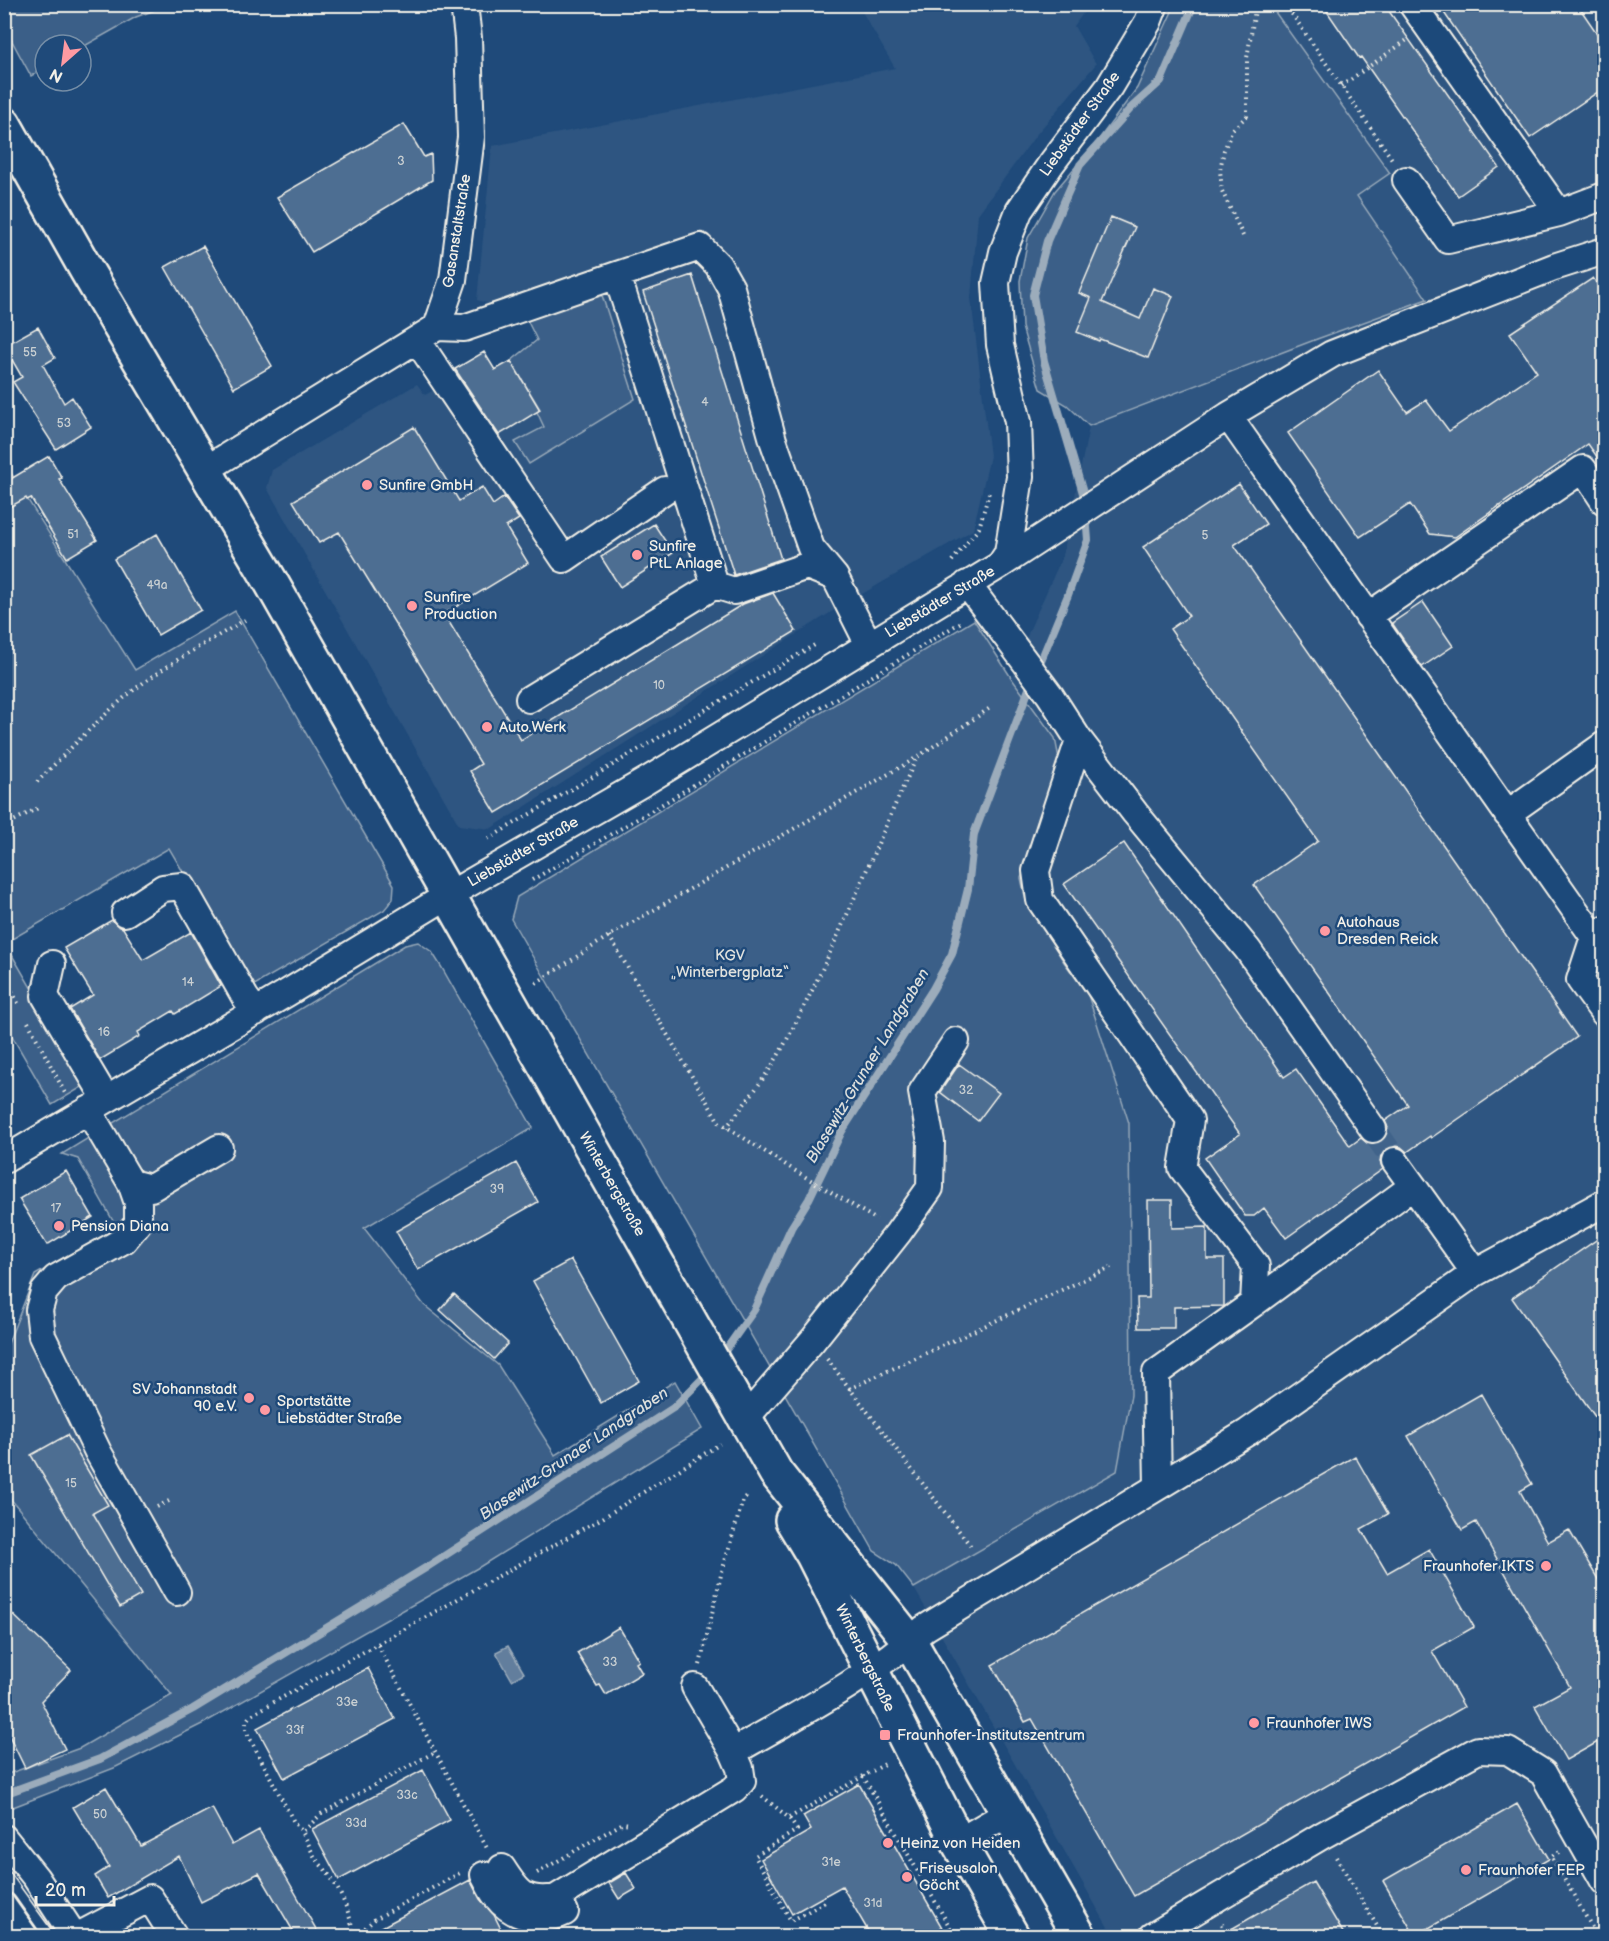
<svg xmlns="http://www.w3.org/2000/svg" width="1609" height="1941" font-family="'Balsamiq Sans',sans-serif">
  <rect width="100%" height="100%" fill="#1f4a7a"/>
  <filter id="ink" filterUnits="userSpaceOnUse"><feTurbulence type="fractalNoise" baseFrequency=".0167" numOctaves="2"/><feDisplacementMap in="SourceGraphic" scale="12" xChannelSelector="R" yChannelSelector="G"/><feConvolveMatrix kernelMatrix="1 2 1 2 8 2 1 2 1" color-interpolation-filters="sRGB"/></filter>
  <g filter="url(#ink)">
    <path fill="#2d5581" d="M 858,5 L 1089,5 L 1074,26 L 1096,64 L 1036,135 L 978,214 L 971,298 L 990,456 L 973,530 L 836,609 L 490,829 L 459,825 L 267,488 L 272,470 L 417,384 L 425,395 L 459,376 L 456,369 L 495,370 L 511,361 L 537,340 L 525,316 L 477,300 L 492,146 L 895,68 Z
      M 1200,5 L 1604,5 L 1604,1936 L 1113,1936 L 914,1588 L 1117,1471 L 1088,995 L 1064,962 L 1026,901 L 1021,878 L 1061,769 L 1055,738 L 1012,679 L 1029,631 L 1063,555 L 1089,427 L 1067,405 Z"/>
    <path fill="#3a5f88" stroke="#97a8b8" stroke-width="1.5" d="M 4,5 L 5,4 L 168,5 L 136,17 L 81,48 L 81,45 L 45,45 L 45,68 L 31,76 L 5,28 Z
      M 1175,5 L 1270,5 L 1390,173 L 1357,196 L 1427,299 L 1317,339 L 1089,426 L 1067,405 L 1040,389 L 1022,327 L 1020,281 L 1028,238 L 1055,191 L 1099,139 L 1137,88 Z
      M 601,292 L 635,399 L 529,464 L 515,442 L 544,427 L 537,412 L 540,409 L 511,361 L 537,340 L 525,316 Z
      M 4,462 L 135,670 L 235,611 L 394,885 L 393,899 L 384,910 L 251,987 L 169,848 L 5,943 L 87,1084 L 52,1105 L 5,1024 Z
      M 974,620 L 1012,679 L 1055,738 L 1061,769 L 1021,878 L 1026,901 L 1064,962 L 1088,995 L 1129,1123 L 1131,1395 L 1117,1471 L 914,1588 L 896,1565 L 874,1551 C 755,1339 632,1130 511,919 L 517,897 Z
      M 418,942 L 432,952 L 442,968 L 533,1128 L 364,1228 L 424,1305 L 498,1365 L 555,1455 L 675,1381 L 702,1429 L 481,1566 L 204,1723 L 114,1768 L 13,1807 L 5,1796 L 5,1775 L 80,1748 L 172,1695 L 5,1492 L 5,1351 L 35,1275 L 117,1228 L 78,1159 L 62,1154 L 405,945 Z"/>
    <path fill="#627e9d" stroke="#9cacbb" stroke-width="1.5" d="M 508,1646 L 524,1673 L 512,1680 L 496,1652 Z"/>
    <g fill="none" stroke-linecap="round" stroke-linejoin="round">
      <path stroke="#9cacbb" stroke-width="8" d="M 1084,503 L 1083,493 L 1044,361 L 1033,295 L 1047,241 L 1080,165 L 1131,108 L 1161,81 L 1194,4
        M 1037,670 L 1068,595 L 1088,540 L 1086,515
        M 720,1358 L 754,1310 L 791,1228 L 809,1199 L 842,1131 L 933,989 L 952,954 L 968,889 L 974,834 L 1032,681
        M 7,1793 L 100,1759 L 193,1709 L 427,1567 L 673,1408 L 709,1372"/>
    </g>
    <path fill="#4d6e92" stroke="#f4f1e8" stroke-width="1.5" d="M 1322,4 L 1384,4 L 1499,167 L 1458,196 L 1361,57 L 1359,58 Z
      M 1438,4 L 1577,4 L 1605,45 L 1605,87 L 1530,138 Z
      M 404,124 L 424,157 L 431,154 L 432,180 L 312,252 L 277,197 Z
      M 1111,217 L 1135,227 L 1102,302 L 1140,319 L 1153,288 L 1173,296 L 1148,358 L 1100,339 L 1099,341 L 1077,332 L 1091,298 L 1079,293 Z
      M 203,246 L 272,366 L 234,388 L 165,267 Z
      M 692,275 L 781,559 L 734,575 L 643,292 Z
      M 1593,278 L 1605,295 L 1605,468 L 1588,444 L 1455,537 L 1430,534 L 1410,504 L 1360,537 L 1288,433 L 1378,370 L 1407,412 L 1426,400 L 1449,431 L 1537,372 L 1510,333 Z
      M 38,327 L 55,358 L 43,365 L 64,403 L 72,397 L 91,427 L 56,449 L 13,382 L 22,377 L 4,346 Z
      M 484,352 L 495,370 L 511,361 L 540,410 L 499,435 L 455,369 Z
      M 414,427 L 459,501 L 482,487 L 493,505 L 504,497 L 519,519 L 506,527 L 528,563 L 444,614 L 521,740 L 743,604 L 773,593 L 796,631 L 496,813 L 470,771 L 481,764 L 339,532 L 319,543 L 293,501 Z
      M 49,456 L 62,478 L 59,479 L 97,540 L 67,558 L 31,498 L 27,500 L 26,498 L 4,510 L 4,483 Z
      M 1239,484 L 1266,524 L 1234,545 L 1577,1037 L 1431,1138 L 1430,1136 L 1407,1152 L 1401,1147 L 1394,1146 L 1387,1149 L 1381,1155 L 1380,1162 L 1383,1169 L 1286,1238 L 1264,1208 L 1254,1216 L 1245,1216 L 1205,1158 L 1240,1134 L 1064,884 L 1124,843 L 1284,1077 L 1296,1069 L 1350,1146 L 1361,1138 L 1367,1143 L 1375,1144 L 1381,1142 L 1386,1136 L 1388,1128 L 1385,1121 L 1408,1105 L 1254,885 L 1318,841 L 1170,629 L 1189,616 L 1143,547 Z
      M 654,524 L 673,553 L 620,587 L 601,557 Z
      M 157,534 L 201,610 L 158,635 L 114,559 Z
      M 1423,602 L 1453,646 L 1422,667 L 1392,623 Z
      M 112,920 L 118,926 L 123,928 L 143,960 L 191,932 L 221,986 L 175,1014 L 173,1011 L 138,1032 L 140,1036 L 100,1060 L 70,1009 L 93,995 L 64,948 Z
      M 959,1064 L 999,1093 L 978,1121 L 940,1092 Z
      M 516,1163 L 538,1202 L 418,1270 L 396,1231 Z
      M 66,1171 L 93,1217 L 47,1245 L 19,1199 Z
      M 1148,1200 L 1172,1200 L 1172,1228 L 1207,1227 L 1207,1259 L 1224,1259 L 1224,1306 L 1174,1307 L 1174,1328 L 1138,1328 L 1137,1298 L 1149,1298 Z
      M 1605,1234 L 1605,1431 L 1512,1298 Z
      M 571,1260 L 639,1381 L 601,1403 L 533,1281 Z
      M 454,1294 L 508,1343 L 494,1359 L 440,1310 Z
      M 1481,1394 L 1532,1484 L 1520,1491 L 1548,1542 L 1569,1530 L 1605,1591 L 1605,1738 L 1566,1760 L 1535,1706 L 1570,1687 L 1476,1522 L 1462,1530 L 1408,1436 Z
      M 67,1435 L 108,1505 L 93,1513 L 141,1595 L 120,1607 L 31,1455 Z
      M 1355,1456 L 1388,1514 L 1361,1529 L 1387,1573 L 1429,1549 L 1474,1627 L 1432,1651 L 1464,1707 L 1134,1896 L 1032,1719 L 1025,1722 L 992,1665 Z
      M 4,1606 L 71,1670 L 41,1701 L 65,1749 L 25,1768 L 4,1725 Z
      M 619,1627 L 639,1661 L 636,1663 L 642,1673 L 606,1695 L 600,1685 L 597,1686 L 577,1653 Z
      M 368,1668 L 395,1719 L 284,1778 L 257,1728 Z
      M 423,1770 L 450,1820 L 339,1880 L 312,1829 Z
      M 859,1784 L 947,1936 L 871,1936 L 842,1886 L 792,1914 L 761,1859 L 811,1830 L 803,1816 Z
      M 106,1787 L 141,1846 L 212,1808 L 232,1845 L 259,1830 L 320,1936 L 296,1936 L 259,1873 L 201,1902 L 179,1856 L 108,1898 L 95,1876 L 109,1867 L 73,1807 Z
      M 1517,1804 L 1549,1859 L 1415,1936 L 1383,1881 Z
      M 626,1873 L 636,1889 L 619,1899 L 609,1883 Z
      M 470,1880 L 480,1899 L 494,1915 L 501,1929 L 486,1936 L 365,1936 Z
      M 1313,1882 L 1345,1936 L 1219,1936 Z"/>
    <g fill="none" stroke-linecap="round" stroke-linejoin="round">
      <path stroke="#3f638a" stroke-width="26" stroke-dasharray="26 13" stroke-linecap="butt" d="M 1373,1129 L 1395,1161"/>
      <defs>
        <path id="minor" d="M 1412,4 L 1559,213
          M 1406,180 L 1448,240 L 1559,213 L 1604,196
          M 617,275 L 700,247 L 718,265 L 731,288 L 773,440 L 811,548 L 835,577
          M 437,327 L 464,328 L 617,275 L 715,585 L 529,699
          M 417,340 L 564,559 L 665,490
          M 1228,416 L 1594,937 L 1604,930
          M 205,470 L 437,327 L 453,280 L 471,137 L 468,38 L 464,4
          M 1000,565 L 1228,416 L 1332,354 L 1554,267 L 1604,251
          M 967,584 L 1050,695 L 1079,740 L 1135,813 L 1248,950 L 1373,1129
          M 715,585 L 734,591 L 807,566 L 835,577 L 869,645
          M 1368,616 L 1583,469 L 1604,501
          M 1079,740 L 1036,871 L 1040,900 L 1190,1120 L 1182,1168 L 1256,1266 L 1254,1303 L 1156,1373 L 1158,1486
          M 1507,814 L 1604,745
          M 125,913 L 163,888 L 182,886 L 245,997 L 256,1012
          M 1594,937 L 1580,980 L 1604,1013
          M 52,964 L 45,996 L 106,1099
          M 88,1110 L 131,1183 L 151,1188 L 219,1148
          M 4,1160 L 287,993 L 447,896 L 646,781 L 1000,565 L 1008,553 L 1020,477 L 1018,422 L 1000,345 L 996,283 L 1003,252 L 1019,211 L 1051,164 L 1109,87 L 1148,22 L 1155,4
          M 131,1183 L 138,1203 L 138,1223 L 124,1240 L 56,1278 L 44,1292 L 39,1310 L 42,1336 L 98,1452 L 177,1592
          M 1413,1186 L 1475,1273
          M 1254,1303 L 1413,1186 L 1395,1161
          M 745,1419 L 813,1340 L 898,1233 L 930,1188 L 931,1142 L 922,1092 L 956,1041
          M 695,1687 L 733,1752 C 799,1714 868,1679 925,1628 L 1248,1432 L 1475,1273 L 1604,1203
          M 4,1838 L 36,1878 L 74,1936
          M 958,1842 L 1008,1813
          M 502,1868 C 518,1893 525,1903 556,1898 L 734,1789 L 742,1781 L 740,1768 L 733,1752
          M 484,1875 C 488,1882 491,1890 496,1896 C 512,1917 541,1924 565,1912
          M 4,1906 L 25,1936
          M 78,1936 L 150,1898 L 174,1936
          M 1153,1936 L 1323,1835 L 1478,1750 L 1508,1751 L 1543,1773 L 1604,1881"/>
        <path id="major" d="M 4,124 L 87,271 L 271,582 L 776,1473 L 910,1642 L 1079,1936
          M 792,1520 L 813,1555 L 958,1842 L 1012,1936"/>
      </defs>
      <use href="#minor" stroke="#f4f1e8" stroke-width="30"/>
      <use href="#major" stroke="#f4f1e8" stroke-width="38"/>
      <path stroke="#f4f1e8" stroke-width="4" stroke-dasharray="1.5 4.5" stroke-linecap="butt" d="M 1285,4 L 1392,159
        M 1341,86 L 1407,40
        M 1243,236 L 1222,191 L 1220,170 L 1224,150 L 1233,129 L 1247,116 L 1247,58 L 1256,4
        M 952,561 L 979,528 L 989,493
        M 37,782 C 63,756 89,729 117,704 C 155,670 201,646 245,620
        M 4,826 L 38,808
        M 488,839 L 818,643
        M 532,880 L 651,811 L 963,621
        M 609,936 L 719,1122 L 789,1167 L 877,1220
        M 4,975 L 20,1007
        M 536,983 L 609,936 L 916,758 L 990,708
        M 28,1022 L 66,1095
        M 726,1128 C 744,1104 764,1080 779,1054 C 832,959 870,857 916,759
        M 827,1359 L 973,1549
        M 849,1389 L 1111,1267
        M 157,1507 L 169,1501
        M 378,1645 L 488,1850
        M 700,1665 L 721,1575 L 743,1500 L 749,1494
        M 863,1776 L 955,1936
        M 762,1796 L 789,1818 L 797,1830 L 755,1856 L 791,1921 L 827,1901
        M 789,1818 L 885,1764
        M 304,1831 L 321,1814 L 435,1752
        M 1559,1852 L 1551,1856 L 1597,1936
        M 1336,1857 L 1383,1936
        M 537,1873 L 623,1823 L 630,1824
        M 1222,1924 L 1228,1936
        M 353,1936 C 353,1918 338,1885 326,1871 C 324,1867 319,1864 317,1860 C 308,1848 307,1834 295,1824 L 247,1733 C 245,1725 245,1721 251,1715 L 604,1517 L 720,1444
        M 356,1936 L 375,1919 L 460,1873"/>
      <use href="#minor" stroke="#1f4a7a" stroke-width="26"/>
      <use href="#major" stroke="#1f4a7a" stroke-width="33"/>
      <path stroke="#f4f1e8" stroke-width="1.5" d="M 4,1864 L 56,1936
        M 4,1884 L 41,1936"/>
    </g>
  </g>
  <g fill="#ff9aa2" stroke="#1f4a7a" stroke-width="2">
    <circle cx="367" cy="485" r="6"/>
    <circle cx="637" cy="555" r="6"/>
    <circle cx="412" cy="606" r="6"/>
    <circle cx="487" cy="727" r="6"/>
    <circle cx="1325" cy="931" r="6"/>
    <circle cx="59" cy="1226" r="6"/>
    <circle cx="249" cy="1398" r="6"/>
    <circle cx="265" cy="1410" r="6"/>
    <circle cx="1546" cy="1566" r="6"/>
    <circle cx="1254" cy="1723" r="6"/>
    <rect x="879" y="1729" width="12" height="12" rx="3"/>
    <circle cx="888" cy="1843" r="6"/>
    <circle cx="1466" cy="1870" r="6"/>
    <circle cx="907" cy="1877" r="6"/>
  </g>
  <g text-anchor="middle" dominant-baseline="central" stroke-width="5" stroke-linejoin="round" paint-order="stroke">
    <g font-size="12" fill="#cad0d2">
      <text x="401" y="161">3</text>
      <text x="30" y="352">55</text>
      <text x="705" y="402">4</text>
      <text x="64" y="423">53</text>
      <text x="73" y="534">51</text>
      <text x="1205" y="535">5</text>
      <text x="157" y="585">49a</text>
      <text x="659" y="685">10</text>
      <text x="188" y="982">14</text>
      <text x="104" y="1032">16</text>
      <text x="966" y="1090">32</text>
      <text x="497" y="1189">39</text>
      <text x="56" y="1208">17</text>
      <text x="71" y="1483">15</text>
      <text x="610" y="1662">33</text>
      <text x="347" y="1702">33e</text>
      <text x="295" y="1730">33f</text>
      <text x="407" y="1795">33c</text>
      <text x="100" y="1814">50</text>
      <text x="356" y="1823">33d</text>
      <text x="831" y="1862">31e</text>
      <text x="873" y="1903">31d</text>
    </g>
    <g font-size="15" fill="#f4f1e8" stroke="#1f4a7a">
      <text transform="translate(1080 124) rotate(-54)">Liebstädter Straße</text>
      <text transform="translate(457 231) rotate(-81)">Gasanstaltstraße</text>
      <text transform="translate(940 602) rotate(-31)">Liebstädter Straße</text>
      <text transform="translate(523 852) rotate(-30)">Liebstädter Straße</text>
      <text transform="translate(612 1184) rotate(60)">Winterbergstraße</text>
      <text transform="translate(865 1658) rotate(64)">Winterbergstraße</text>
    </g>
    <g font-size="15" fill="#f4f1e8" stroke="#1f4a7a" text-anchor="start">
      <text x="379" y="485">Sunfire GmbH</text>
      <text x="649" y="546">Sunfire<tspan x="649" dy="17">PtL Anlage</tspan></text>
      <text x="424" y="597">Sunfire<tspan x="424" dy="17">Production</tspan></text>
      <text x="499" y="727">Auto.Werk</text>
      <text x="1337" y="922">Autohaus<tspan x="1337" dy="17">Dresden Reick</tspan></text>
      <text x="71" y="1226">Pension Diana</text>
      <text x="237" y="1389" text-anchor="end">SV Johannstadt<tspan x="237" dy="17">90 e.V.</tspan></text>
      <text x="277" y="1401">Sportstätte<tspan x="277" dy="17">Liebstädter Straße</tspan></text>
      <text x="1534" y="1566" text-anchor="end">Fraunhofer IKTS</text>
      <text x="1266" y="1723">Fraunhofer IWS</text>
      <text x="897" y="1735">Fraunhofer-Institutszentrum</text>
      <text x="900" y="1843">Heinz von Heiden</text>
      <text x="919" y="1868">Friseusalon<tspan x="919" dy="17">Göcht</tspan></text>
      <text x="1478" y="1870">Fraunhofer FEP</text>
    </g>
    <g font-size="15" fill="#e1e2de" stroke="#1f4a7a">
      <text x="730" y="955">KGV<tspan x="730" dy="17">„Winterbergplatz“</tspan></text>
    </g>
    <g font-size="16" font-style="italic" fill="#dee0dd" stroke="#1f4a7a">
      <text transform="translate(868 1066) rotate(-59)">Blasewitz‐Grunaer Landgraben</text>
      <text transform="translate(574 1454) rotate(-34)">Blasewitz‐Grunaer Landgraben</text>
    </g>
  </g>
  <rect width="1609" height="1941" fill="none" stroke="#1f4a7a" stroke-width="24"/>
  <rect x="12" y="12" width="1585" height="1917" fill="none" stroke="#f4f1e8" stroke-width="2" filter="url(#ink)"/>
  <g transform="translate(63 63) rotate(208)"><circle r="28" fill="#1f4a7a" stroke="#748da6" stroke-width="1.5"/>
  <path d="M0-4.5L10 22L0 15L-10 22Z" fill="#ff9aa2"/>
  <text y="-9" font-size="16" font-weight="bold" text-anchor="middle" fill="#f4f1e8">N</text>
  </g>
  <path d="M36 1896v9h78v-9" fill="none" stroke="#f4f1e8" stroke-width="3"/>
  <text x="45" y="1896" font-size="18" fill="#f4f1e8" stroke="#1f4a7a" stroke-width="4.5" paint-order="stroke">20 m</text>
</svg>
